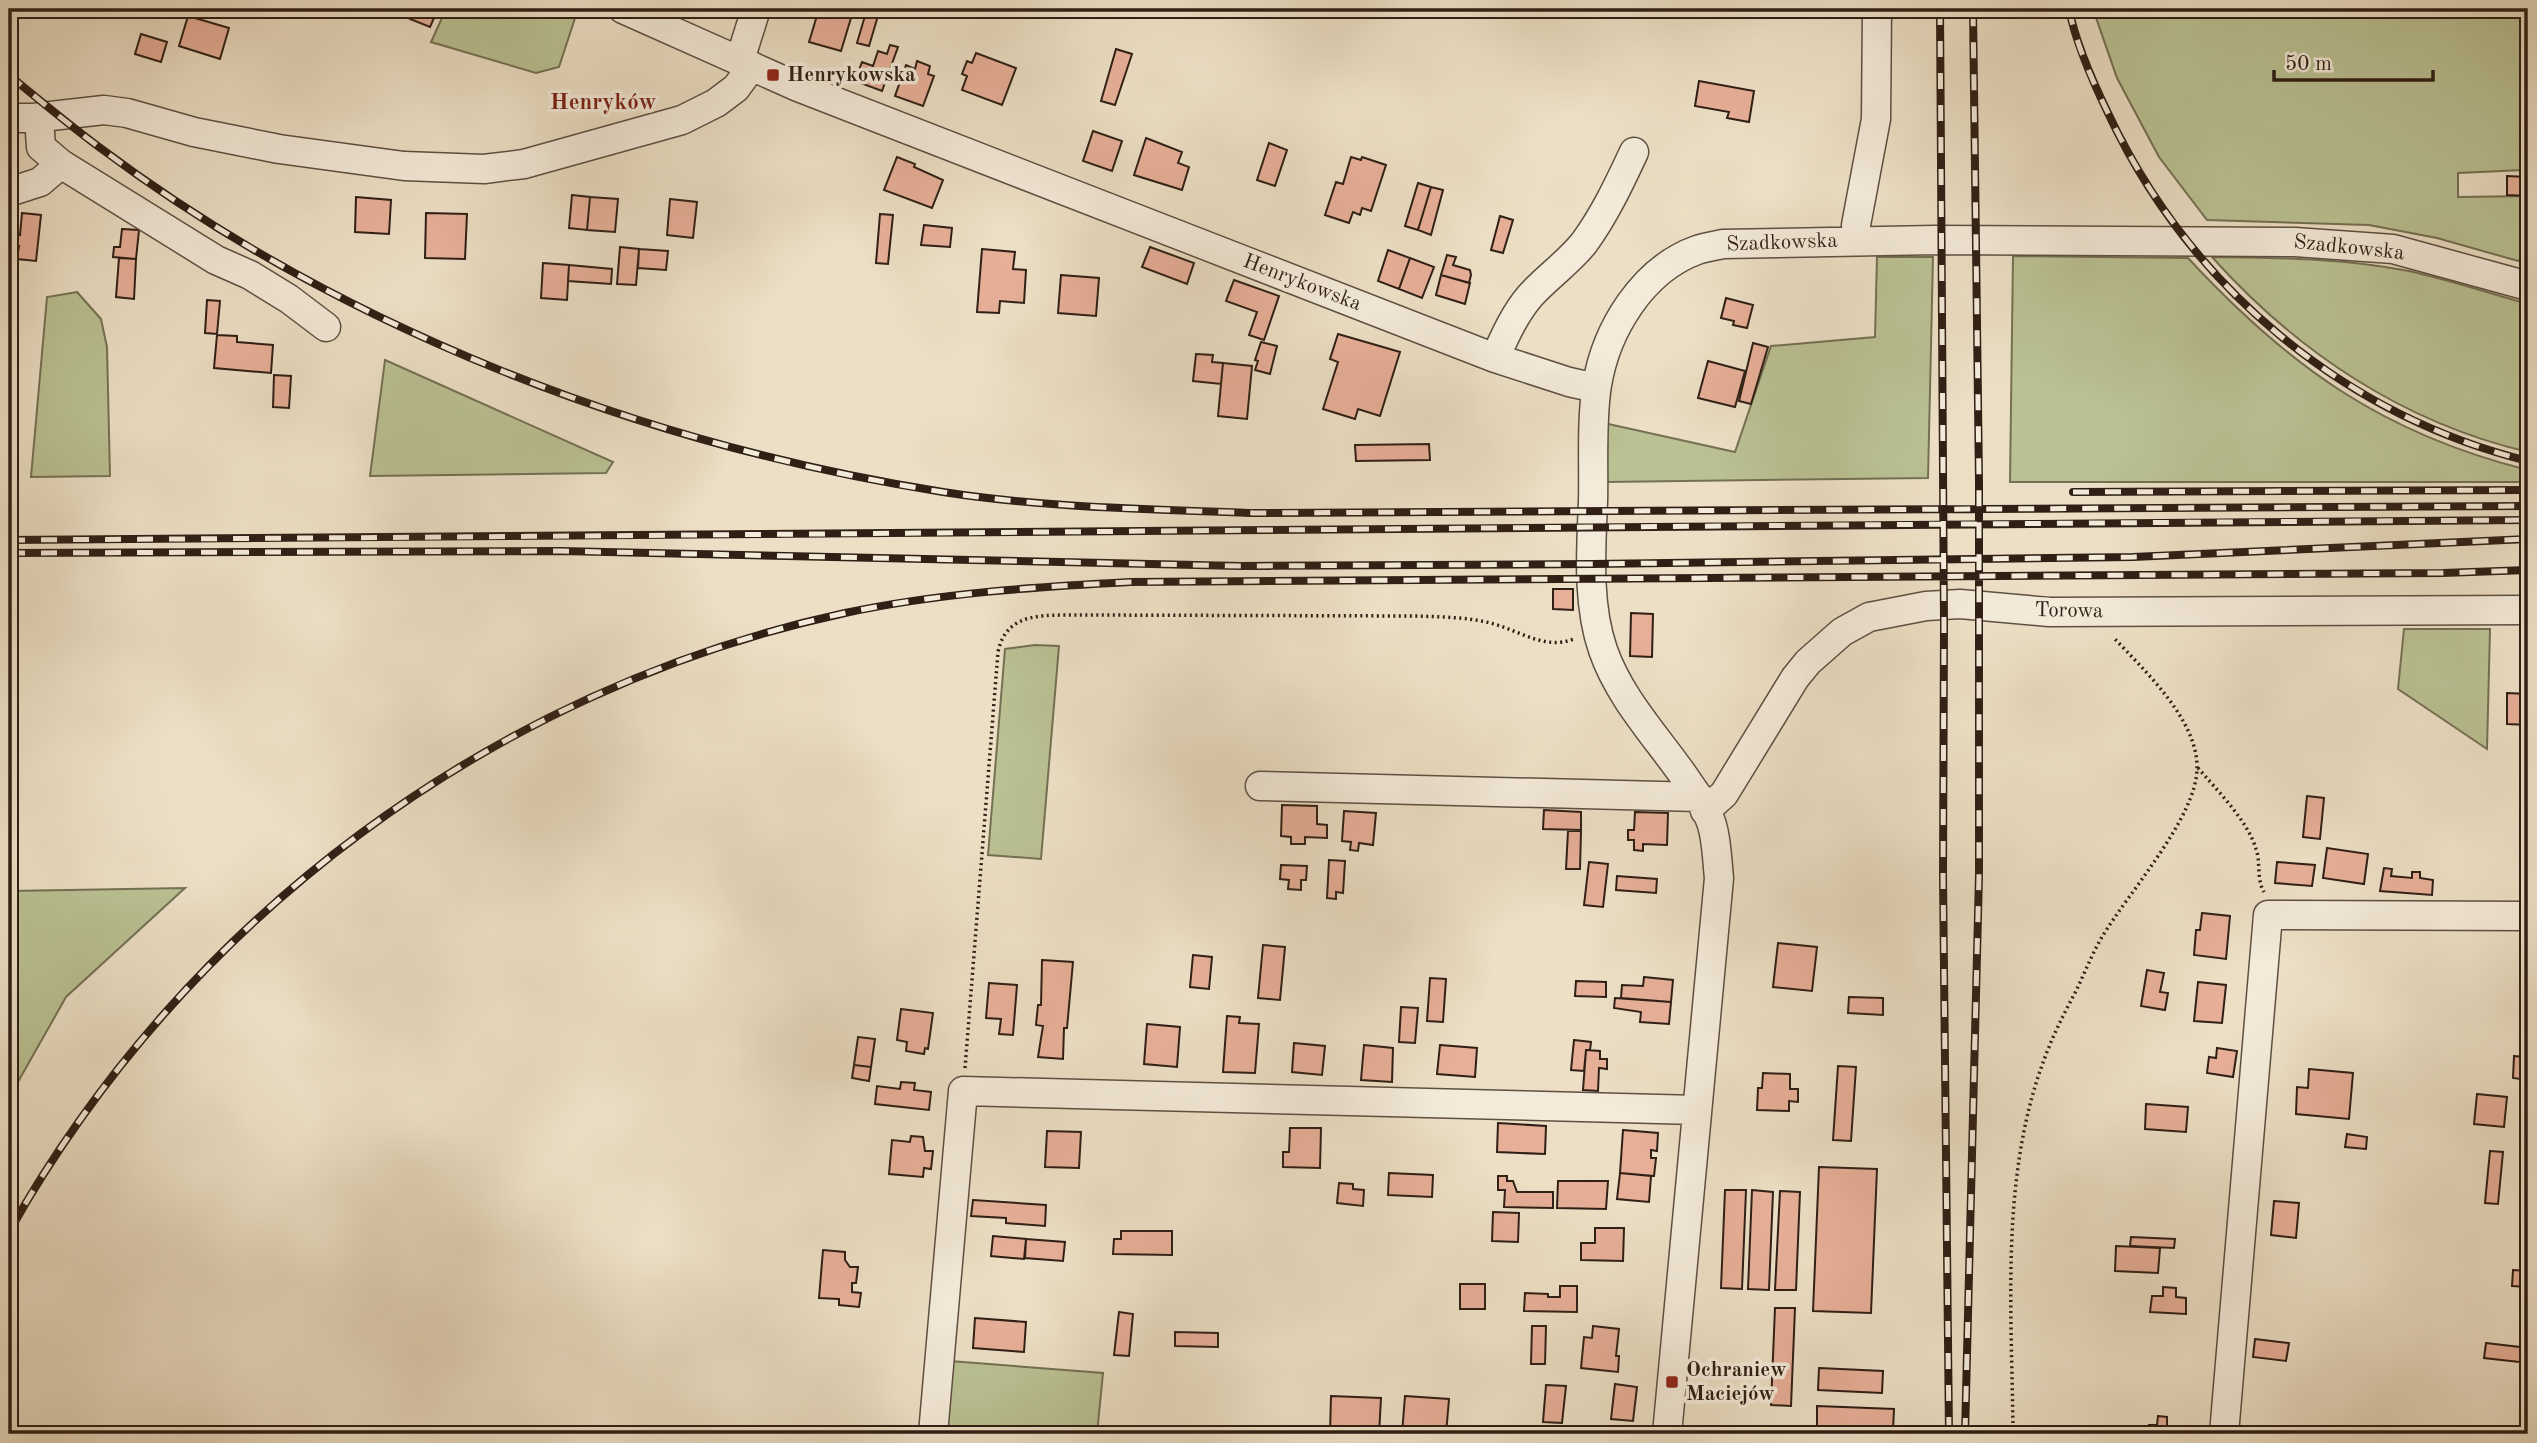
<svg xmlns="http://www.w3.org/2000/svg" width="2537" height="1443" font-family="'Old Standard TT',serif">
  <rect width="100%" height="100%" fill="#ecdfc5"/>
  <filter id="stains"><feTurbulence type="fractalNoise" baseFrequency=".00286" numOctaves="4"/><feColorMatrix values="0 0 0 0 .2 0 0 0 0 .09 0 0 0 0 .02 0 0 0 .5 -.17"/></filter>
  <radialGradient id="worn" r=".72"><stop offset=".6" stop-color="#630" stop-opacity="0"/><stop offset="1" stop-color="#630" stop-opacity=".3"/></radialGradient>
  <path fill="#bac193" stroke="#747054" stroke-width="2" d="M 446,9 L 578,9 L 559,67 L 536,73 L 431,42 Z
    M 2093,9 L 2528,9 L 2528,61 L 2522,68 L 2523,170 L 2458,173 L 2458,197 L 2528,196 L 2528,256 L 2518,261 L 2437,238 L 2369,225 L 2207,220 L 2159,157 L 2117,78 Z
    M 2013,256 L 2188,258 C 2288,366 2383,434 2528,470 L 2528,482 L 2010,482 Z
    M 1877,257 L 1933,257 L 1928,478 L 1606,482 L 1604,423 L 1735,452 L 1771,346 L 1875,337 Z
    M 2212,257 C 2278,258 2344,258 2409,271 C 2449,280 2489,293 2528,304 L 2528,452 C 2404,423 2297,352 2212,257 Z
    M 77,292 L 101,319 L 107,347 L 110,476 L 31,477 L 47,297 Z
    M 385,360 L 613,462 L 606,473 L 370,476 Z
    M 2404,629 L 2490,629 L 2487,749 L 2398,689 Z
    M 1035,645 L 1059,646 L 1041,859 L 988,855 L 1005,649 Z
    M 185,888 L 66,997 L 10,1096 L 17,1014 L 9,1012 L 9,891 Z
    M 950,1361 L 1103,1373 L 1097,1434 L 943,1434 Z"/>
  <path fill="#e7af98" stroke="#2f1f15" stroke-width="2" d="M 415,9 L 438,9 L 430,27 L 410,19 Z
    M 819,9 L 851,18 L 841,51 L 809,42 Z
    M 867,9 L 880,9 L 869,46 L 857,43 Z
    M 188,16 L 229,28 L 220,59 L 179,46 Z
    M 141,34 L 167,42 L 161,62 L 135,54 Z
    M 890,45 L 898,47 L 882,91 L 855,81 L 862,62 L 873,66 L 878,51 L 887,54 Z
    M 1116,49 L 1132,54 L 1115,105 L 1101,101 Z
    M 976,53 L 1016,68 L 1002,105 L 962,90 L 967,76 L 962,74 L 967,61 L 972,63 Z
    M 917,61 L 930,66 L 928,74 L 934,76 L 923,106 L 895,96 L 906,65 L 915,69 Z
    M 1699,81 L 1754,91 L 1749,122 L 1727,118 L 1729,112 L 1695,106 Z
    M 1093,131 L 1122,141 L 1112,171 L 1083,161 Z
    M 1146,138 L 1182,152 L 1178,163 L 1189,167 L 1182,190 L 1134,175 Z
    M 1269,143 L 1287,150 L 1275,186 L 1257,180 Z
    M 897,157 L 915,164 L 914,167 L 943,180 L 932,208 L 884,190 Z
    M 1351,157 L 1361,160 L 1362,157 L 1386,165 L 1371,211 L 1362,208 L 1360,215 L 1353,212 L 1349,223 L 1325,215 L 1336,182 L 1343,184 Z
    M 2507,176 L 2528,177 L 2528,196 L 2507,195 Z
    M 1418,183 L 1431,187 L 1418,230 L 1405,226 Z
    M 1431,187 L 1443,190 L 1431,235 L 1418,230 Z
    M 572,195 L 590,197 L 587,230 L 569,228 Z
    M 356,197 L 391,200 L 389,234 L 355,232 Z
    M 590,197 L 618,199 L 615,232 L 587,230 Z
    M 670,199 L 697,202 L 693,238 L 667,235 Z
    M 22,213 L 41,215 L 36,261 L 17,259 L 19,246 L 12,245 L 13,234 L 20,235 Z
    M 426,213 L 467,214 L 465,259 L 425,258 Z
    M 880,214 L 893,215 L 888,264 L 876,263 Z
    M 1500,216 L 1513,220 L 1503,253 L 1491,250 Z
    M 924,225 L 952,228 L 950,247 L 921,245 Z
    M 122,229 L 139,230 L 136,259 L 113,257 L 114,247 L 120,247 Z
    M 620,247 L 639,249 L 636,285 L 617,284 Z
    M 1150,247 L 1194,263 L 1187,284 L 1142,267 Z
    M 639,249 L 668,251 L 666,270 L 638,268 Z
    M 982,249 L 1015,252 L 1013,269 L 1026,270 L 1024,303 L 1000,301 L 999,313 L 977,312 Z
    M 1388,250 L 1410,258 L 1399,289 L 1378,281 Z
    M 1447,255 L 1456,257 L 1453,265 L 1470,270 L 1471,275 L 1469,283 L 1441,275 Z
    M 119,258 L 136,259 L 134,299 L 116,297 Z
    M 1410,258 L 1434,267 L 1422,298 L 1399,289 Z
    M 543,263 L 569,265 L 567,300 L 541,298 Z
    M 569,265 L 612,269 L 611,284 L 568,281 Z
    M 1061,275 L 1099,278 L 1096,316 L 1058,313 Z
    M 1441,275 L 1470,283 L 1465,304 L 1436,295 Z
    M 1234,280 L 1279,296 L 1264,340 L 1249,335 L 1257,312 L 1226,301 Z
    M 1726,298 L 1753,305 L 1747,328 L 1733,325 L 1734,321 L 1721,318 Z
    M 207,300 L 220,301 L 217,334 L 205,333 Z
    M 1338,334 L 1400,352 L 1380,416 L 1358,409 L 1355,419 L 1323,409 L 1338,362 L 1330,359 Z
    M 217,335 L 237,336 L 237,342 L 273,345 L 271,373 L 214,368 Z
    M 1261,342 L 1277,346 L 1270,374 L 1255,370 L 1258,361 L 1255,360 Z
    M 1753,343 L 1768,347 L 1751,404 L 1739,401 Z
    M 1196,354 L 1213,355 L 1212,362 L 1223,363 L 1221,384 L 1193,381 Z
    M 1708,361 L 1745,371 L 1735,407 L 1698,398 Z
    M 1223,363 L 1252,366 L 1247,419 L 1218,416 Z
    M 274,375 L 291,376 L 289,408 L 273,407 Z
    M 1429,444 L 1430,460 L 1356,461 L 1355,445 Z
    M 1553,589 L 1573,589 L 1573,610 L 1553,609 Z
    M 1631,613 L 1653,614 L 1652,657 L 1630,656 Z
    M 2507,693 L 2528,694 L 2528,725 L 2507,724 Z
    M 2307,796 L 2324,798 L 2320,839 L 2303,837 Z
    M 1282,805 L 1317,806 L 1317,824 L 1327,825 L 1327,838 L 1305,837 L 1305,844 L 1291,844 L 1291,837 L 1281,836 Z
    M 1544,810 L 1581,812 L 1581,830 L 1543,829 Z
    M 1344,811 L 1376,813 L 1373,845 L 1359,843 L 1358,851 L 1350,850 L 1351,842 L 1342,841 Z
    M 1635,812 L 1668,813 L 1667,845 L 1643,844 L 1643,851 L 1634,850 L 1634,840 L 1628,840 L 1628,830 L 1634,830 Z
    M 1568,831 L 1581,831 L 1580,869 L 1566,869 Z
    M 2327,848 L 2368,854 L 2364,884 L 2323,878 Z
    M 1329,860 L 1345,861 L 1343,893 L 1336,892 L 1336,899 L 1327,898 Z
    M 1589,862 L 1608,864 L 1603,907 L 1584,905 Z
    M 2277,862 L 2315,865 L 2312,886 L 2275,883 Z
    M 1281,865 L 1307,866 L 1306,880 L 1301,880 L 1301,890 L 1288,889 L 1289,880 L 1280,879 Z
    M 2384,868 L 2392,869 L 2391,876 L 2412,878 L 2412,872 L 2420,872 L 2420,878 L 2433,880 L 2432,895 L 2380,891 Z
    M 1617,876 L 1657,879 L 1656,893 L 1616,890 Z
    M 2202,913 L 2230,916 L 2226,959 L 2194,955 L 2196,930 L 2200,930 Z
    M 1778,943 L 1817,947 L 1812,991 L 1773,987 Z
    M 1263,945 L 1285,947 L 1280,1000 L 1258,998 Z
    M 1193,955 L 1212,957 L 1209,989 L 1190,987 Z
    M 1042,960 L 1073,962 L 1067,1028 L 1064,1028 L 1063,1059 L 1038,1057 L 1043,1026 L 1036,1025 L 1038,1005 L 1041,1005 Z
    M 2147,970 L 2164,973 L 2160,992 L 2168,993 L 2165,1010 L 2141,1006 Z
    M 1644,977 L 1673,980 L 1671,1002 L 1621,998 L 1622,985 L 1643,986 Z
    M 1430,978 L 1446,979 L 1443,1022 L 1427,1021 Z
    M 1576,981 L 1606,982 L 1606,997 L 1575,996 Z
    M 2198,982 L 2226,985 L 2222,1023 L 2194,1021 Z
    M 989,983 L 1017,985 L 1013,1035 L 999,1034 L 1001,1019 L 986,1018 Z
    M 1849,997 L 1883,998 L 1883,1015 L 1848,1013 Z
    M 1615,998 L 1671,1002 L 1669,1024 L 1640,1022 L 1641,1012 L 1614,1008 Z
    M 1401,1007 L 1418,1008 L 1415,1043 L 1399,1042 Z
    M 901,1009 L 933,1013 L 928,1049 L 925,1048 L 924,1054 L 906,1051 L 907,1042 L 897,1040 Z
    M 1227,1016 L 1240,1017 L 1239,1023 L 1259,1024 L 1255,1073 L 1223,1072 Z
    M 1147,1024 L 1180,1027 L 1177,1067 L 1144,1064 Z
    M 858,1037 L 875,1039 L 871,1067 L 854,1065 Z
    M 1574,1040 L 1591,1042 L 1590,1050 L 1586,1050 L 1584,1071 L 1571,1070 Z
    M 1294,1043 L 1325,1046 L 1322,1075 L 1292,1072 Z
    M 1364,1045 L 1393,1048 L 1392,1082 L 1361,1080 Z
    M 1440,1045 L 1477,1048 L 1475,1077 L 1437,1074 Z
    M 2217,1048 L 2237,1051 L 2233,1077 L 2207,1073 L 2209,1057 L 2216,1058 Z
    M 1586,1050 L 1600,1051 L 1600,1059 L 1607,1059 L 1607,1069 L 1599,1068 L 1598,1091 L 1583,1090 Z
    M 2514,1056 L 2524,1057 L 2523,1063 L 2528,1064 L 2528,1080 L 2513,1078 Z
    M 854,1065 L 871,1067 L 869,1081 L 852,1078 Z
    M 1838,1066 L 1856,1067 L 1851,1141 L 1833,1140 Z
    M 2309,1069 L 2353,1073 L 2349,1119 L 2296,1114 L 2297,1087 L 2308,1088 Z
    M 1763,1073 L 1790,1074 L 1790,1089 L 1798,1089 L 1798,1102 L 1789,1101 L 1789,1111 L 1757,1110 L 1758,1088 L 1762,1088 Z
    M 901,1082 L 915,1083 L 914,1090 L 931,1092 L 929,1110 L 875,1104 L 877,1086 L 900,1089 Z
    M 2477,1094 L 2507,1097 L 2504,1127 L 2474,1124 Z
    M 2146,1104 L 2188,1107 L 2186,1132 L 2145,1129 Z
    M 1498,1123 L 1546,1126 L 1545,1154 L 1497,1152 Z
    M 1290,1128 L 1321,1128 L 1320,1168 L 1283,1167 L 1283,1152 L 1289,1152 Z
    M 1623,1130 L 1658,1133 L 1657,1151 L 1651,1150 L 1651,1158 L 1656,1158 L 1654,1176 L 1620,1173 Z
    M 1047,1131 L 1081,1132 L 1079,1168 L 1045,1167 Z
    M 2347,1134 L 2367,1137 L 2366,1149 L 2345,1147 Z
    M 911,1136 L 923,1137 L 925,1151 L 933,1151 L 931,1169 L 924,1168 L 923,1177 L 889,1174 L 892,1140 L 910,1142 Z
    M 2490,1151 L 2503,1152 L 2498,1204 L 2485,1203 Z
    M 1819,1167 L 1877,1169 L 1871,1313 L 1813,1311 Z
    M 1389,1173 L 1433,1175 L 1432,1197 L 1388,1195 Z
    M 1620,1173 L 1651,1176 L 1649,1202 L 1617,1199 Z
    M 1498,1176 L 1507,1176 L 1507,1181 L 1513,1181 L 1517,1192 L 1553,1192 L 1553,1208 L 1504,1207 L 1505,1190 L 1498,1190 Z
    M 1558,1181 L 1608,1181 L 1606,1209 L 1557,1208 Z
    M 1339,1183 L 1353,1184 L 1353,1189 L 1364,1190 L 1363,1206 L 1337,1203 Z
    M 1725,1190 L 1746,1190 L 1742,1289 L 1721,1288 Z
    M 1752,1190 L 1773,1192 L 1769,1290 L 1748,1289 Z
    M 1780,1191 L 1800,1192 L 1796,1290 L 1775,1290 Z
    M 973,1200 L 1046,1205 L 1045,1226 L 1006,1223 L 1006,1218 L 971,1216 Z
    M 2274,1201 L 2299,1203 L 2296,1238 L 2271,1235 Z
    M 1493,1212 L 1519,1213 L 1518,1242 L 1492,1241 Z
    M 1595,1228 L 1624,1228 L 1623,1261 L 1581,1260 L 1581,1243 L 1595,1243 Z
    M 1121,1231 L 1172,1231 L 1172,1255 L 1113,1254 L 1114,1239 L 1121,1239 Z
    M 993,1236 L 1026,1239 L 1024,1259 L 991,1256 Z
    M 2131,1237 L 2175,1239 L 2174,1248 L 2130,1246 Z
    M 1026,1239 L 1065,1242 L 1063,1261 L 1025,1258 Z
    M 2116,1246 L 2160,1248 L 2158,1273 L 2115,1271 Z
    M 823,1250 L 845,1252 L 845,1260 L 850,1267 L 858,1267 L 856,1283 L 852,1283 L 852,1292 L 861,1293 L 859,1307 L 839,1305 L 839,1299 L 819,1298 Z
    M 2513,1270 L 2528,1271 L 2528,1287 L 2512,1286 Z
    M 1460,1284 L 1485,1284 L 1485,1309 L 1460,1309 Z
    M 1560,1286 L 1577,1286 L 1577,1312 L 1524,1311 L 1525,1293 L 1548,1294 L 1548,1297 L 1560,1297 Z
    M 2163,1287 L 2176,1288 L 2176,1297 L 2186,1298 L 2186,1314 L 2150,1312 L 2152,1296 L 2163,1296 Z
    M 1775,1308 L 1795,1308 L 1791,1406 L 1771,1405 Z
    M 1119,1312 L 1133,1314 L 1129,1356 L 1114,1355 Z
    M 975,1318 L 1026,1322 L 1024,1352 L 973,1348 Z
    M 1532,1326 L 1546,1326 L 1545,1364 L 1531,1364 Z
    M 1593,1326 L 1619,1329 L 1616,1356 L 1619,1356 L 1618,1372 L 1581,1368 L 1584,1337 L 1592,1338 Z
    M 1175,1332 L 1218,1333 L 1218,1347 L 1175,1346 Z
    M 2255,1339 L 2289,1343 L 2286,1361 L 2253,1357 Z
    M 2486,1343 L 2528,1348 L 2528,1363 L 2484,1358 Z
    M 1819,1368 L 1883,1371 L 1882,1393 L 1818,1390 Z
    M 1615,1384 L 1637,1387 L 1633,1421 L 1611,1419 Z
    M 1546,1385 L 1566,1386 L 1562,1423 L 1543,1422 Z
    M 1331,1396 L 1381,1398 L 1379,1434 L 1330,1434 Z
    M 1405,1396 L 1449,1399 L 1446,1434 L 1402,1434 Z
    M 1817,1406 L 1894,1409 L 1893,1430 L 1817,1427 Z
    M 2158,1416 L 2167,1417 L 2167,1426 L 2178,1426 L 2177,1434 L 2149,1434 L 2149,1425 L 2157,1425 Z
    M 1231,1429 L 1271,1429 L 1271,1434 L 1231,1434 Z"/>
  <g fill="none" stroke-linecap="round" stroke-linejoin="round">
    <defs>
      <path id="minor" d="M 623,9 L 798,87 L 1495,358 L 1569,382 L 1596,388
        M 740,60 L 756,9
        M 9,118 L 33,118 L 104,110 L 127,113 L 194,132 L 279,149 L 404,166 L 484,169 L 524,164 L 682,120 L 716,103 L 736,88 L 752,66
        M 39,118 L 41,147 L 61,164 L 216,260 L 250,275 L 289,299 L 326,327
        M 9,192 L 40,182 L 61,164
        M 1857,240 L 1856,225 L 1876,119 L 1877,9
        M 1495,358 C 1505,336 1514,315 1530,296 C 1547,277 1568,263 1584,243 C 1605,214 1619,184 1634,152
        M 1260,786 L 1699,797
        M 1705,811 L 1724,794 L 1795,678 L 1808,662 L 1842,632 L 1869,617 L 1926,606 L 1960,604 L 2049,612 L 2528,610
        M 933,1434 L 963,1091 L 1697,1110
        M 1667,1434 L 1719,878 C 1717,860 1717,842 1712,825 C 1707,808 1696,794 1686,779 C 1657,737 1620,699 1603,650 C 1587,604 1591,550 1593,502 C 1594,465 1591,421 1597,385 C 1606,330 1642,270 1697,250 C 1705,247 1714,246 1723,244 L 1935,240 L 2295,242 L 2393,249 L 2528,286
        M 2224,1434 L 2268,915 L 2528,916"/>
    </defs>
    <use href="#minor" stroke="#5e4f41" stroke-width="31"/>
    <path stroke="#2f1f15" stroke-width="3.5" stroke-dasharray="2 3.5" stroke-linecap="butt" d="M 2198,768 C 2216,789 2248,821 2256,849 C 2261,863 2256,878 2264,892
      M 965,1068 L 998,652 C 1007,609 1048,616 1083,615 L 1416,616 C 1442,617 1469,617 1494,624 C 1522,632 1545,650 1574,639
      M 2013,1434 C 2012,1305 1999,1169 2049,1047 C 2057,1027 2067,1008 2077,989 C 2085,972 2092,954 2102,937 C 2128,893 2197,817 2197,768 C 2198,720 2144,670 2113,637"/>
    <use href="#minor" stroke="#f3ead9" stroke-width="28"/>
    <defs>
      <path id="rail" d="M 1940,9 L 1944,623 L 1943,876 L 1949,1434
        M 2069,9 C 2076,44 2092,80 2108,113 C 2189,286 2343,415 2528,461
        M 9,75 C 38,99 68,124 99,147 C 342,329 644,445 943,492 C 1046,508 1150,509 1254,513 L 2528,506
        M 2073,492 L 2528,490
        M 9,540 C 849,535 1688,525 2528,520
        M 9,553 L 561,551 L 1241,566 L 1592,564 L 2133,557 L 2528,539
        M 9,1232 C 185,918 493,689 845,613 C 939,593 1035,587 1130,582 L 2443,573 L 2528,570
        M 1965,1434 L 1979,875 L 1979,481 L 1973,9"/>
    </defs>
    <use href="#rail" stroke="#2f1f15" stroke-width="8"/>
    <use href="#rail" stroke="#f3ead9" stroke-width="5" stroke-dasharray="16" stroke-linecap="butt"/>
  </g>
  <g fill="#8f2418" stroke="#f3ead9" stroke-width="2.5">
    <rect x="766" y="68" width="14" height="14" rx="3.5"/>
    <rect x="1665" y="1375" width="14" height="14" rx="3.5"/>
  </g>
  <g text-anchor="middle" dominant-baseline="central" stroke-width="7" stroke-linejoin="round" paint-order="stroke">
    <g font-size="21" font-weight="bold" fill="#2f1f15" stroke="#f3ead9" text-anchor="start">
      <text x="787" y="75">Henrykowska</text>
      <text x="1686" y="1370">Ochraniew<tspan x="1686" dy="24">Maciejów</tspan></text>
    </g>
    <g font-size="21" fill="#2f1f15" stroke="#f3ead9">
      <text transform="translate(1782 243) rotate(-2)">Szadkowska</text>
      <text transform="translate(2349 248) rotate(6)">Szadkowska</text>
      <text transform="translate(1302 283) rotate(21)">Henrykowska</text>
      <text transform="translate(2069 611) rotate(1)">Torowa</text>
    </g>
    <g font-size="23" font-weight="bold" fill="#7a1f14" stroke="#f3ead9">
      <text x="603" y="102">Henryków</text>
    </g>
  </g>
  <rect width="2537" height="1443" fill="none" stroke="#ecdfc5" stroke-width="35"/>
  <rect x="10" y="10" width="2516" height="1422" fill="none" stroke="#2f1f15" stroke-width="3.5"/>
  <rect x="18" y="18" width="2502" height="1408" fill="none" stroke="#2f1f15" stroke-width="2"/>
  <path d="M2274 70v10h159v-10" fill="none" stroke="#2f1f15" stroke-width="3.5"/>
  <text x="2285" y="70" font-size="21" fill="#2f1f15" stroke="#f3ead9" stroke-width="5" paint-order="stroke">50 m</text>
  <rect width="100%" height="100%" filter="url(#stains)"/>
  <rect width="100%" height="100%" fill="url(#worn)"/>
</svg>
